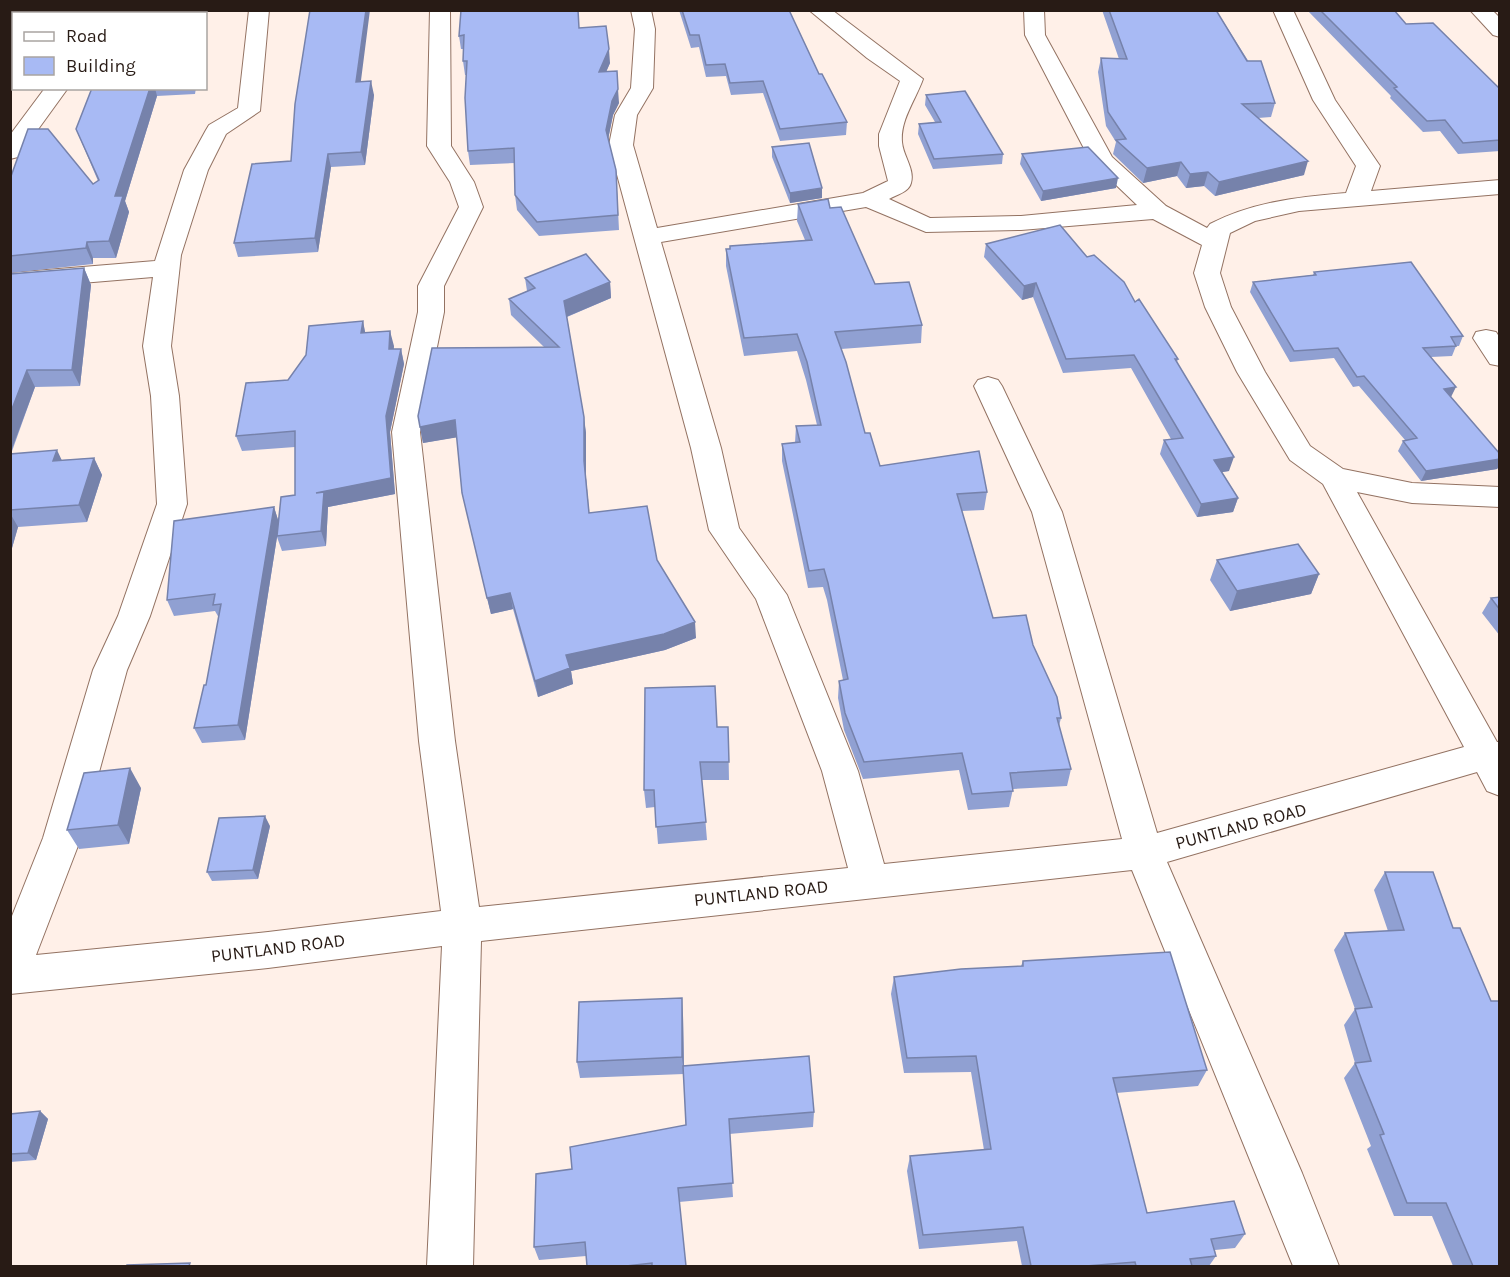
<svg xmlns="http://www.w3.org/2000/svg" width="1510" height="1277" font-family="Karla,sans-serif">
  <rect width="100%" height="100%" fill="#fff0e8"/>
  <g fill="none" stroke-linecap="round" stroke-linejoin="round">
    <defs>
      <path id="minor" d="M 249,10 L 269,10 L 260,111 L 226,134 L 208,170 L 181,255 L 171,346 L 179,396 L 187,504 L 150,616 L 127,670 L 81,838 L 36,955 L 268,932 L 441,911 L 419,741 L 392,432 L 418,312 L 418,286 L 459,207 L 450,182 L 427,146 L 430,10 L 450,10 L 451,146 L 474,182 L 483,207 L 444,286 L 444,312 L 420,432 L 455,741 L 479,907 L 848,868 L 822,771 L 756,599 L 709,530 L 691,448 L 609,145 L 615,115 L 631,88 L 635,29 L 631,10 L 651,10 L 655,29 L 653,88 L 637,115 L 633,145 L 657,228 L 863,193 L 888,181 L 879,146 L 879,134 L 900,81 L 867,58 L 809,10 L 832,10 L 923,79 C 916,99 900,120 902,142 C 903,156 915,169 911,183 C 909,192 896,195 889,199 L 930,218 L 1021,216 L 1137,205 L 1090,160 L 1025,35 L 1024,10 L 1044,10 L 1045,35 L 1112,157 L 1166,206 L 1207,228 L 1210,224 C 1253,202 1298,197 1346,193 L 1356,166 L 1313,100 L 1273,10 L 1293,10 L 1335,100 L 1380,166 L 1371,191 L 1500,180 L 1500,194 L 1299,211 L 1255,221 L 1230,233 L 1220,273 L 1231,307 L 1265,372 L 1310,446 L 1343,469 L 1412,483 L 1500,487 L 1500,507 L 1412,503 L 1357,492 L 1497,742 L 1500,742 L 1500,796 L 1487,791 L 1477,772 L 1167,862 L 1302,1173 L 1339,1266 L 1293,1266 L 1132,870 L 481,941 L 473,1266 L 427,1266 L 442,946 L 268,968 L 10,994 L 10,921 L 43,838 L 93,670 L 118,616 L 157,504 L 151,396 L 143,346 L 153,277 L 10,289 L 10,273 L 155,261 L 184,170 L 206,130 L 209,125 L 238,108 ZM 866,207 L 926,232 L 1021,230 L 1153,219 L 1202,245 L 1194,273 L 1205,307 L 1237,372 L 1290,460 L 1323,484 L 1464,747 L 1157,833 L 1062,512 L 1002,386 L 998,380 L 988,377 L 978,380 L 974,386 L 1032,512 L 1122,839 L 884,864 L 858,771 L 787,595 L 739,528 L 721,448 L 661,242 Z
        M 1470,10 L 1492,10 L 1500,18 L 1500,37 L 1493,35 Z
        M 10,16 L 14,17 L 14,30 L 10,29 Z
        M 45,88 L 68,88 L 18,157 L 10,159 L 10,135 Z
        M 1486,330 L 1496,332 L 1500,338 L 1500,366 L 1490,364 L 1473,338 L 1476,332 Z"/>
    </defs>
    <use href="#minor" stroke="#937262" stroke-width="2"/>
    <use href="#minor" fill="#fff" fill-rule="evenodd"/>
  </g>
  <path fill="#90a0d2" d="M 679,10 L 789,10 L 819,74 L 847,122 L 846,135 L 780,141 L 763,93 L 731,95 L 726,76 L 706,77 L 699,47 L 691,48 Z
    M 1102,10 L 1216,10 L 1275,103 L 1271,117 L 1258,118 L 1304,175 L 1215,196 L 1204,186 L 1186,188 L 1177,176 L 1143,183 L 1113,154 L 1116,142 L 1106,126 L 1098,72 L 1101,58 L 1119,59 Z
    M 1307,10 L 1394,10 L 1406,24 L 1500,89 L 1500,151 L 1458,154 L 1440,131 L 1423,132 L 1390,98 L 1391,96 Z
    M 580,28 L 610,63 L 606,72 L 619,103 L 613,115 L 608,139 L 616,170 L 619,230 L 539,236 L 517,210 L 515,195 L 515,163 L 470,165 L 468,151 L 466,75 L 465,75 L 463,61 L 463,49 L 461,49 L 459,36 Z
    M 361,82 L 374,95 L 365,165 L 331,167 L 318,252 L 238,257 L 234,243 L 291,161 Z
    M 92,88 L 196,88 L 195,94 L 157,96 L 125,201 L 129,212 L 116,258 L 93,258 L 93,264 L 10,273 L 10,179 L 93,184 L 98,181 L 76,129 Z
    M 926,95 L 1003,154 L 1002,164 L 933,169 L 918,134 L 919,124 L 935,122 L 925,105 Z
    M 772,147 L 822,198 L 790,203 L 772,157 Z
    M 1022,154 L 1116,188 L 1041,201 L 1020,164 Z
    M 798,204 L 830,208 L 875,284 L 922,325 L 921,343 L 841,349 L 865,433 L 880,466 L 987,492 L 984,510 L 962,511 L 993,618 L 1033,645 L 1061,718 L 1059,726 L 1071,769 L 1067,786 L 1013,789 L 1009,807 L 968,810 L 959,770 L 863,779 L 844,730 L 838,698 L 839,681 L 843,680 L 827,600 L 823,587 L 808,588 L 782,461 L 782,444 L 795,443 L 796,426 L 817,425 L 806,380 L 797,351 L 744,356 L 726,266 L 726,249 L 805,240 L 797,221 Z
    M 986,244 L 1087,257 L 1135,302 L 1178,359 L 1177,362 L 1229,471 L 1222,472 L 1238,498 L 1233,512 L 1197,517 L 1160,454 L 1164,440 L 1171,439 L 1131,368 L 1063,373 L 1033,297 L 1022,300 L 984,257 Z
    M 84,268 L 91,285 L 80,386 L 35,387 L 11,454 L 62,460 L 94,458 L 102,475 L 87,522 L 18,527 L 10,555 L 10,274 Z
    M 1314,272 L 1463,336 L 1459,346 L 1456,346 L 1452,356 L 1431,357 L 1451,397 L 1500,454 L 1500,465 L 1497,469 L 1421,481 L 1398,451 L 1403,441 L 1405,440 L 1359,386 L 1353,387 L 1334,358 L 1290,362 L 1250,292 L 1253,282 L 1313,275 Z
    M 525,278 L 610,282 L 611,298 L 567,317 L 586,433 L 586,478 L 589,513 L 657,560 L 696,638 L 665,650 L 571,671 L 573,684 L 538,697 L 513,609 L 491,614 L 462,493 L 457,437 L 423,443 L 420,427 L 544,347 L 511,315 L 509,299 L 527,291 Z
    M 363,321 L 365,333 L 390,331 L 393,349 L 401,349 L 404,364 L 390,432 L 395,494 L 328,507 L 326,546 L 282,551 L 277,537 L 245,740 L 202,743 L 194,728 L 206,685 L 219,618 L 215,611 L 174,616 L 167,600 L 274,507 L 278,520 L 295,495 L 295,447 L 242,451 L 236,436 L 288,380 Z
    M 1217,560 L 1319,574 L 1311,594 L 1230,611 L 1210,580 Z
    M 1500,597 L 1500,636 L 1482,613 L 1491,598 Z
    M 717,727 L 728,727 L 729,780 L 702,780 L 707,840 L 658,844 L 655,807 L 646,808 L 644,790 Z
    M 141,788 L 129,844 L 79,849 L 67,830 Z
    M 270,826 L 258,879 L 212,881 L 207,872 Z
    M 1385,872 L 1433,872 L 1500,1266 L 1453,1266 L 1432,1216 L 1394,1216 L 1367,1149 L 1371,1146 L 1344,1078 L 1355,1063 L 1344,1025 L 1355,1009 L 1334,950 L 1345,933 L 1388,931 L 1374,890 Z
    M 1023,961 L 1207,1070 L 1198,1086 L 1116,1093 L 1147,1213 L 1245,1234 L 1235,1248 L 1215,1250 L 1216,1256 L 1209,1266 L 1022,1266 L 1017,1241 L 919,1249 L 907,1171 L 910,1156 L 984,1150 L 971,1072 L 904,1073 L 891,994 L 894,977 L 1021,966 Z
    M 683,1015 L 684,1066 L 814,1112 L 813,1127 L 729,1134 L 733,1197 L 679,1202 L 686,1266 L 587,1266 L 586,1256 L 539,1260 L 534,1247 L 572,1169 L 686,1125 L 684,1074 L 580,1078 L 577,1062 Z
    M 40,1111 L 48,1119 L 36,1160 L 10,1162 L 10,1114 Z"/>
  <path fill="#7682ab" d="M 156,10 L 162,10 L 161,14 L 155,14 Z
    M 366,10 L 370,10 L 359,96 L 356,82 Z
    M 609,49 L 610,63 L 600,86 L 599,72 Z
    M 371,81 L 374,95 L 365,165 L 361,152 Z
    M 150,88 L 155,88 L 157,96 L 125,201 L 129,212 L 116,258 L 109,241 L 115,196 Z
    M 618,89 L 619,103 L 613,115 L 607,145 L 606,130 L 612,101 Z
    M 328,154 L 331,167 L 318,252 L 315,238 Z
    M 1308,161 L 1304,175 L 1215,196 L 1219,182 Z
    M 1181,162 L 1177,176 L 1143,183 L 1147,168 Z
    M 1208,172 L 1204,186 L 1186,188 L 1190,174 Z
    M 1118,178 L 1116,188 L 1041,201 L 1043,191 Z
    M 822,188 L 822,198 L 790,203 L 790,193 Z
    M 87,242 L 93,258 L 93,264 L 86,248 Z
    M 84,268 L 91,285 L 80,386 L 72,370 Z
    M 610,282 L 611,298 L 566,317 L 564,301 Z
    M 1036,283 L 1033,297 L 1022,300 L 1024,286 Z
    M 363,321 L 366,337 L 361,333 Z
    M 390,331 L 394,346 L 393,364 L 389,349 Z
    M 401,349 L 404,364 L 390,432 L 395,494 L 328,507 L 326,546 L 321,531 L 316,493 L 386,416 Z
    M 27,370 L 35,387 L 10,454 L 10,414 Z
    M 1456,387 L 1451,397 L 1444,389 Z
    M 584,417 L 586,433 L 586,478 L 591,529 L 584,461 Z
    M 455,420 L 459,437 L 423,443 L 420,427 Z
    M 57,450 L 65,467 L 53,461 Z
    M 1234,457 L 1229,471 L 1210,474 L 1214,460 Z
    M 94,458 L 102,475 L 87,522 L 79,505 Z
    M 1500,459 L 1500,465 L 1497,469 L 1421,481 L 1426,471 Z
    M 1238,498 L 1233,512 L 1197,517 L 1201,504 Z
    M 274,507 L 279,523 L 277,536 L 277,537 L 245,740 L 238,725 Z
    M 10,513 L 18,527 L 10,555 Z
    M 1319,574 L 1311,594 L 1230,611 L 1237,591 Z
    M 510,593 L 513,609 L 491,614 L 487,598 Z
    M 695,622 L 696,638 L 665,650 L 571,671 L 573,684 L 538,697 L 535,681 L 566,655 Z
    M 130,768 L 141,788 L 129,844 L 118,825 Z
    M 265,816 L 270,826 L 258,879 L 253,870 Z
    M 682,998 L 683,1015 L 684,1074 L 682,1057 Z
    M 40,1111 L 48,1119 L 36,1160 L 28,1153 Z"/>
  <path fill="#a8baf4" stroke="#7682ab" stroke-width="1.5" d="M 91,10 L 156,10 L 155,14 L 89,14 Z
    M 310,10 L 366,10 L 356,82 L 371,81 L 361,152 L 328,154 L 315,238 L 234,243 L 252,164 L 291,161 L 295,104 Z
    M 461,10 L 578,10 L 579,28 L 606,26 L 609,49 L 599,72 L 617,71 L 618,89 L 612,101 L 606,130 L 616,170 L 618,215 L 537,222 L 515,195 L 514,148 L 468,151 L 465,98 L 467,61 L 463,61 L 464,35 L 459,36 Z
    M 682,10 L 789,10 L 819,74 L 822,74 L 847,122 L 780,129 L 763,81 L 730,83 L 725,64 L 706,65 L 699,35 L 690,35 Z
    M 1109,10 L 1216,10 L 1247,61 L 1261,61 L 1275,103 L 1242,104 L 1308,161 L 1219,182 L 1208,172 L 1190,174 L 1181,162 L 1147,168 L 1116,140 L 1126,139 L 1108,112 L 1101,58 L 1127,59 Z
    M 1320,10 L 1394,10 L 1406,24 L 1433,23 L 1500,89 L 1500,140 L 1463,143 L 1445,120 L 1427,121 L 1394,88 L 1397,87 Z
    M 92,88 L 150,88 L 115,196 L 123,196 L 109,241 L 87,242 L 86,248 L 10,256 L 10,179 L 28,129 L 48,129 L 93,184 L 99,180 L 76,129 Z
    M 965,91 L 1003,154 L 934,159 L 919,124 L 941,122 L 926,95 Z
    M 809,143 L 822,188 L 790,193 L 772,147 Z
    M 1088,147 L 1118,178 L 1043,191 L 1022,154 Z
    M 828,199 L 830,208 L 841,207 L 875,284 L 909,282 L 922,325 L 835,332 L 846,362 L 865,433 L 870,433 L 880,466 L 979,451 L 987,492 L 957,494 L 993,618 L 1026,615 L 1033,645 L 1057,697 L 1061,718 L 1057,718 L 1071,769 L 1010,773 L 1013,791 L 972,794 L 962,753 L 864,762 L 845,713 L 839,681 L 848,679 L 828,583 L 824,569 L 809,571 L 782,444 L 800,442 L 796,426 L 821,425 L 807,362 L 797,334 L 744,338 L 726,249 L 730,249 L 730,246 L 812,240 L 798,204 Z
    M 1060,225 L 1087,257 L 1094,255 L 1124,282 L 1135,302 L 1139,299 L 1178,359 L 1175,359 L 1234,457 L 1214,460 L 1238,498 L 1201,504 L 1164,440 L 1183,438 L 1134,355 L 1066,359 L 1036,283 L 1024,286 L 986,244 Z
    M 586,254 L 610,282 L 564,301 L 584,417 L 584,461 L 589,513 L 647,506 L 657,560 L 695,622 L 664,634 L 566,655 L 570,668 L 535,681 L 510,593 L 487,598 L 462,493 L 455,420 L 420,427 L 418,416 L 432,348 L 559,347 L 509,299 L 535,288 L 525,278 Z
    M 1411,262 L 1463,336 L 1451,337 L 1456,346 L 1423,348 L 1456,387 L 1444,389 L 1500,454 L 1500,459 L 1426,471 L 1403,441 L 1417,438 L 1364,376 L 1357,377 L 1338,348 L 1294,351 L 1253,282 L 1316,275 L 1314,272 Z
    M 84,268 L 72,370 L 27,370 L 10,414 L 10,274 Z
    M 363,321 L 361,333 L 390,331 L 389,349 L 401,349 L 386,416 L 391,478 L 316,493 L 324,492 L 321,531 L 277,536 L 281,497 L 295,495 L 295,431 L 236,436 L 246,383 L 288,380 L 306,355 L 309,326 Z
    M 57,450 L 53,461 L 94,458 L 79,505 L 10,510 L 10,454 Z
    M 274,507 L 238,725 L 194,728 L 204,685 L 206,685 L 221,604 L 213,605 L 215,594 L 167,600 L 174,521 Z
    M 1298,544 L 1319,574 L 1237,591 L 1217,560 Z
    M 1500,597 L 1500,610 L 1491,598 Z
    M 715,686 L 717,727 L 728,727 L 729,762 L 700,762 L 706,822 L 656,827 L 654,790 L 644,790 L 645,688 Z
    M 130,768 L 118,825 L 67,830 L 84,773 Z
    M 265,816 L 253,870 L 207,872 L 219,818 Z
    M 1385,872 L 1433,872 L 1453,928 L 1460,928 L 1491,1001 L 1500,1001 L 1500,1266 L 1473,1266 L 1446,1203 L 1407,1203 L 1380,1135 L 1384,1134 L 1355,1063 L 1371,1061 L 1355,1009 L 1372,1007 L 1345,933 L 1404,930 Z
    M 1170,952 L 1207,1070 L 1113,1078 L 1147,1213 L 1234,1201 L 1245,1234 L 1211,1239 L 1216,1256 L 1190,1259 L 1192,1266 L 1136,1266 L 1135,1262 L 1086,1266 L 1031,1266 L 1023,1227 L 923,1235 L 910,1156 L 991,1149 L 976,1056 L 907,1058 L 894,977 L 961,969 L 1023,966 L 1023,961 Z
    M 682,998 L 682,1057 L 577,1062 L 579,1002 Z
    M 809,1056 L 814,1112 L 729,1119 L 733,1183 L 678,1188 L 686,1266 L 652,1266 L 652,1263 L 626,1266 L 587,1266 L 585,1242 L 534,1247 L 536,1174 L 572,1169 L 570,1147 L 686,1125 L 683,1066 Z
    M 40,1111 L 28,1153 L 10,1154 L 10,1114 Z
    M 190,1263 L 189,1266 L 127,1266 L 127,1265 Z"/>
  <g text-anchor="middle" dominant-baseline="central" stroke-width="4.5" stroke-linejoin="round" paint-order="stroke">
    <g font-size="18" fill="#281b15" stroke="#fff">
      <text transform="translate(1241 826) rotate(-15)">PUNTLAND ROAD</text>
      <text transform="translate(761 893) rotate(-6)">PUNTLAND ROAD</text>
      <text transform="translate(278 948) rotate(-7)">PUNTLAND ROAD</text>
    </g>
  </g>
  <rect width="1510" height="1277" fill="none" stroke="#281b15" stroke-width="24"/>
  <rect x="12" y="12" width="195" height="78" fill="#ffffff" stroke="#a9a4a1" stroke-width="1.5"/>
  <rect x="24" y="32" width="30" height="9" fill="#ffffff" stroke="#a9a4a1" stroke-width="1.5"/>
  <text x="66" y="42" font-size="18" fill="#281b15">Road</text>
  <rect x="24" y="57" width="30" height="18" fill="#a8baf4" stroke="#a9a4a1" stroke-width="1.5"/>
  <text x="66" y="72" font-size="18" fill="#281b15">Building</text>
</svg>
